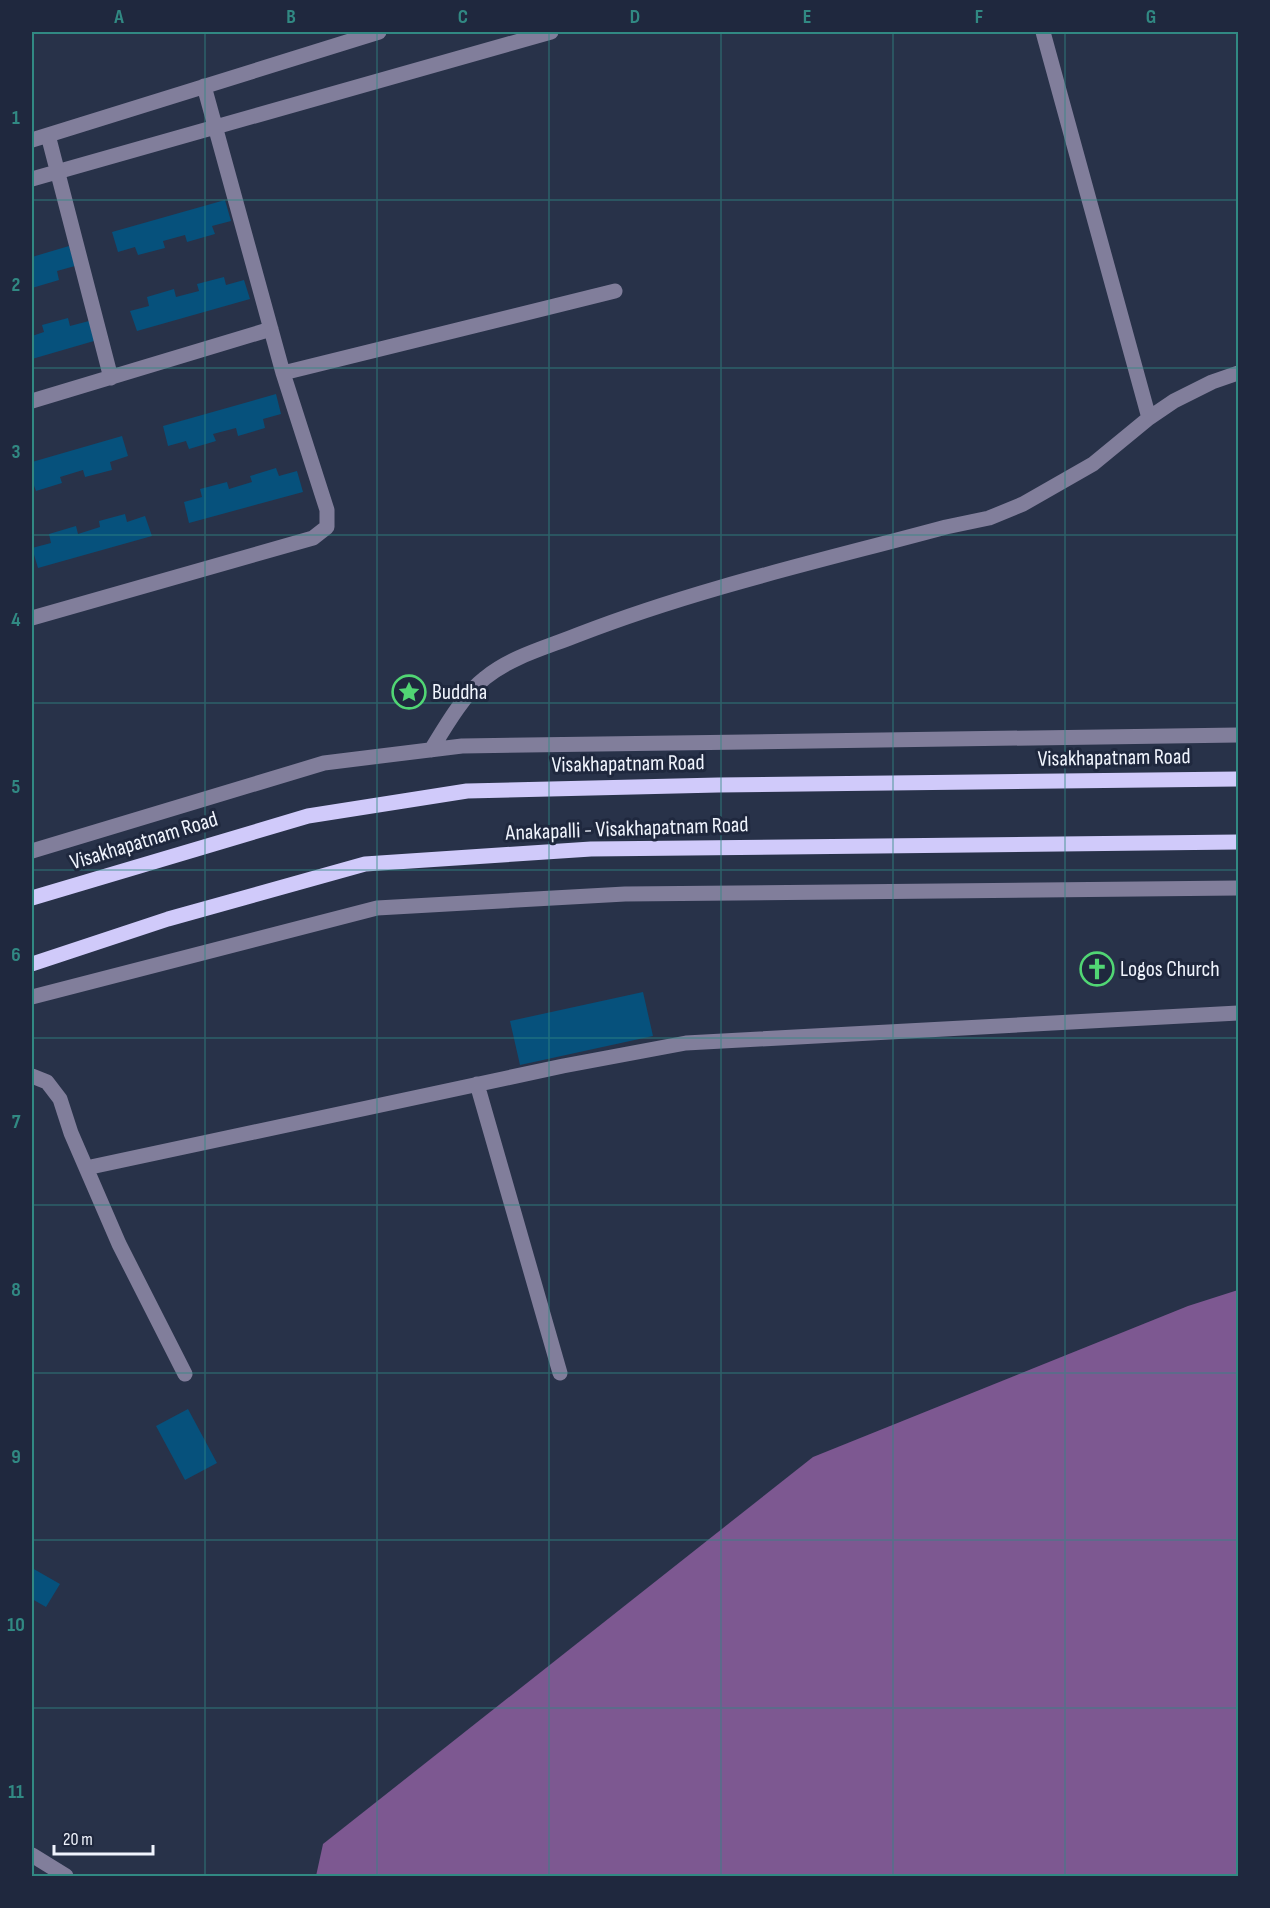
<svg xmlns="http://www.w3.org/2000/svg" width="1270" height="1908" font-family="'Sofia Sans Condensed',sans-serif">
  <rect width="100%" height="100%" fill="#283249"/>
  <path fill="#7d5891" d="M 1238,1290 L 1238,1876 L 316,1876 L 323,1844 L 813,1457 L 1188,1306 Z"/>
  <path fill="#06517c" d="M 225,200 L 231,221 L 212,226 L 215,234 L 187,242 L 185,235 L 163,241 L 165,248 L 138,255 L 135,247 L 118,252 L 112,232 Z
    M 69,246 L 75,266 L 57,271 L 59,280 L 32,288 L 32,257 Z
    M 224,277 L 226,285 L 244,280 L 250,299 L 137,331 L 130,311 L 149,306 L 147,297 L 174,289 L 176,297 L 199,291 L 197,284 Z
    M 68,318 L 70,326 L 89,321 L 94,341 L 32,359 L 32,336 L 44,332 L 42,325 Z
    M 276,394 L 281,414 L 263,419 L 265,428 L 238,436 L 236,428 L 213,434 L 216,441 L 189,449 L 186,441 L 168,446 L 163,426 Z
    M 122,436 L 128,456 L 110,462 L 112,470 L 85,477 L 83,470 L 60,477 L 62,483 L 36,491 L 33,483 L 32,483 L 32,462 Z
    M 276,468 L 279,476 L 297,471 L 303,492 L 189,523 L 184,502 L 202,497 L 200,489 L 227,482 L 229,489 L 252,482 L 250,476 Z
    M 125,514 L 127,522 L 145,516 L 152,536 L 38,568 L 32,548 L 51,543 L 49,534 L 76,526 L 78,534 L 100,527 L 99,521 Z
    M 643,992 L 653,1036 L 520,1065 L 510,1021 Z
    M 188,1409 L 217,1463 L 185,1480 L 156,1426 Z
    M 32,1568 L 60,1584 L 46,1607 L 32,1599 Z"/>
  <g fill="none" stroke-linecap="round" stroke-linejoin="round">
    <path stroke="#817e9b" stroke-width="15" d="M 1043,32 L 1149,418
      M 48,135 L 111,378
      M 32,140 L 379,32
      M 32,179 L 551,32
      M 283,373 L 615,291
      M 32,401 L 271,329
      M 32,618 L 313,538 L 327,527 L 327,510 L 283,373 L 204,86
      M 431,750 C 445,727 464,694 485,678 C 512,656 548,647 580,634 C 699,588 824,560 946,527 L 989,518 L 1023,504 L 1093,464 L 1149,418 L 1174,401 L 1212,382 L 1238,373
      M 32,851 L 324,763 L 462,746 L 1238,735
      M 32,997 L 377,908 L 625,894 L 1238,888
      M 32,1076 L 47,1082 L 60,1099 L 71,1133 L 119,1244 L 185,1374
      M 477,1084 L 560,1373
      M 86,1168 L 563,1066 L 686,1043 L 1238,1013
      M 32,1855 L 66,1876"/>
    <path stroke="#d0cafa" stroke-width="15" d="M 32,898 L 308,816 L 467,791 L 718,785 L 1238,779
      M 32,964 L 168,919 L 365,864 L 591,849 L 1238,842"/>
  </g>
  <path fill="none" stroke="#318983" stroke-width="1.5" stroke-opacity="0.55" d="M 205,32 L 205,1876M 377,32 L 377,1876M 549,32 L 549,1876M 721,32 L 721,1876M 893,32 L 893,1876M 1065,32 L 1065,1876M 32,200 L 1238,200M 32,368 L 1238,368M 32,535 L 1238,535M 32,703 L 1238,703M 32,870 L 1238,870M 32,1038 L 1238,1038M 32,1205 L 1238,1205M 32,1373 L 1238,1373M 32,1540 L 1238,1540M 32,1708 L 1238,1708"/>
  <defs>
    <symbol id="sight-ring" viewBox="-11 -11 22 22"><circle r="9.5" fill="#1f283e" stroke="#51d674" stroke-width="1.5"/><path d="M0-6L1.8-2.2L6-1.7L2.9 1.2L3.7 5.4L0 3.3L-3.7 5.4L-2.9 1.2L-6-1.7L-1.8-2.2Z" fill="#51d674"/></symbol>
    <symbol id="church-ring" viewBox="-11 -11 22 22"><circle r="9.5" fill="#1f283e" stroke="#51d674" stroke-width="1.5"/><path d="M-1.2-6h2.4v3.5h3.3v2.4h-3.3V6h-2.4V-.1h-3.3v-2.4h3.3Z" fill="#51d674"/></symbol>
  </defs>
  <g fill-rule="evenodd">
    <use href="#sight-ring" x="390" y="673" width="38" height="38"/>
    <use href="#church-ring" x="1078" y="950" width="38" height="38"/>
  </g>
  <g text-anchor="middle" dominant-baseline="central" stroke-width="6" stroke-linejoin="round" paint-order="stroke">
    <g font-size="22" fill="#f0f4fd" stroke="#1f283e" text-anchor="start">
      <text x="432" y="692">Buddha</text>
      <text x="1120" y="969">Logos Church</text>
    </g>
    <g font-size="22" fill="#f0f4fd" stroke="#1f283e">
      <text transform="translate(1114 758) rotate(-1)">Visakhapatnam Road</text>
      <text transform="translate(628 764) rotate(-1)">Visakhapatnam Road</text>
      <text transform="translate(627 829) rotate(-2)">Anakapalli - Visakhapatnam Road</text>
      <text transform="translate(144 841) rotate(-17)">Visakhapatnam Road</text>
    </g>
  </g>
  <rect width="1270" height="1908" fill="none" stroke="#1f283e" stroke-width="66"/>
  <path d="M54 1845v9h99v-9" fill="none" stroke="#f0f4fd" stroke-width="3"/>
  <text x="63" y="1845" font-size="18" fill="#f0f4fd" stroke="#1f283e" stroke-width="4.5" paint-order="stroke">20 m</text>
  <rect x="33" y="33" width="1204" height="1842" fill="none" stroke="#318983" stroke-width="2"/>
  <g font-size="20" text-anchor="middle" font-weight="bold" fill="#318983">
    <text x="119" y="23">A</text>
    <text x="291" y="23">B</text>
    <text x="463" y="23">C</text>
    <text x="635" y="23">D</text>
    <text x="807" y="23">E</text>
    <text x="979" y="23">F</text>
    <text x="1151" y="23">G</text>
    <text x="16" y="124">1</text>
    <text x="16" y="291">2</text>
    <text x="16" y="458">3</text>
    <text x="16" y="626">4</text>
    <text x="16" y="793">5</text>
    <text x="16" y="961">6</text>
    <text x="16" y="1128">7</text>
    <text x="16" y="1296">8</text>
    <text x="16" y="1463">9</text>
    <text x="16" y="1631">10</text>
    <text x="16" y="1798">11</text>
  </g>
</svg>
